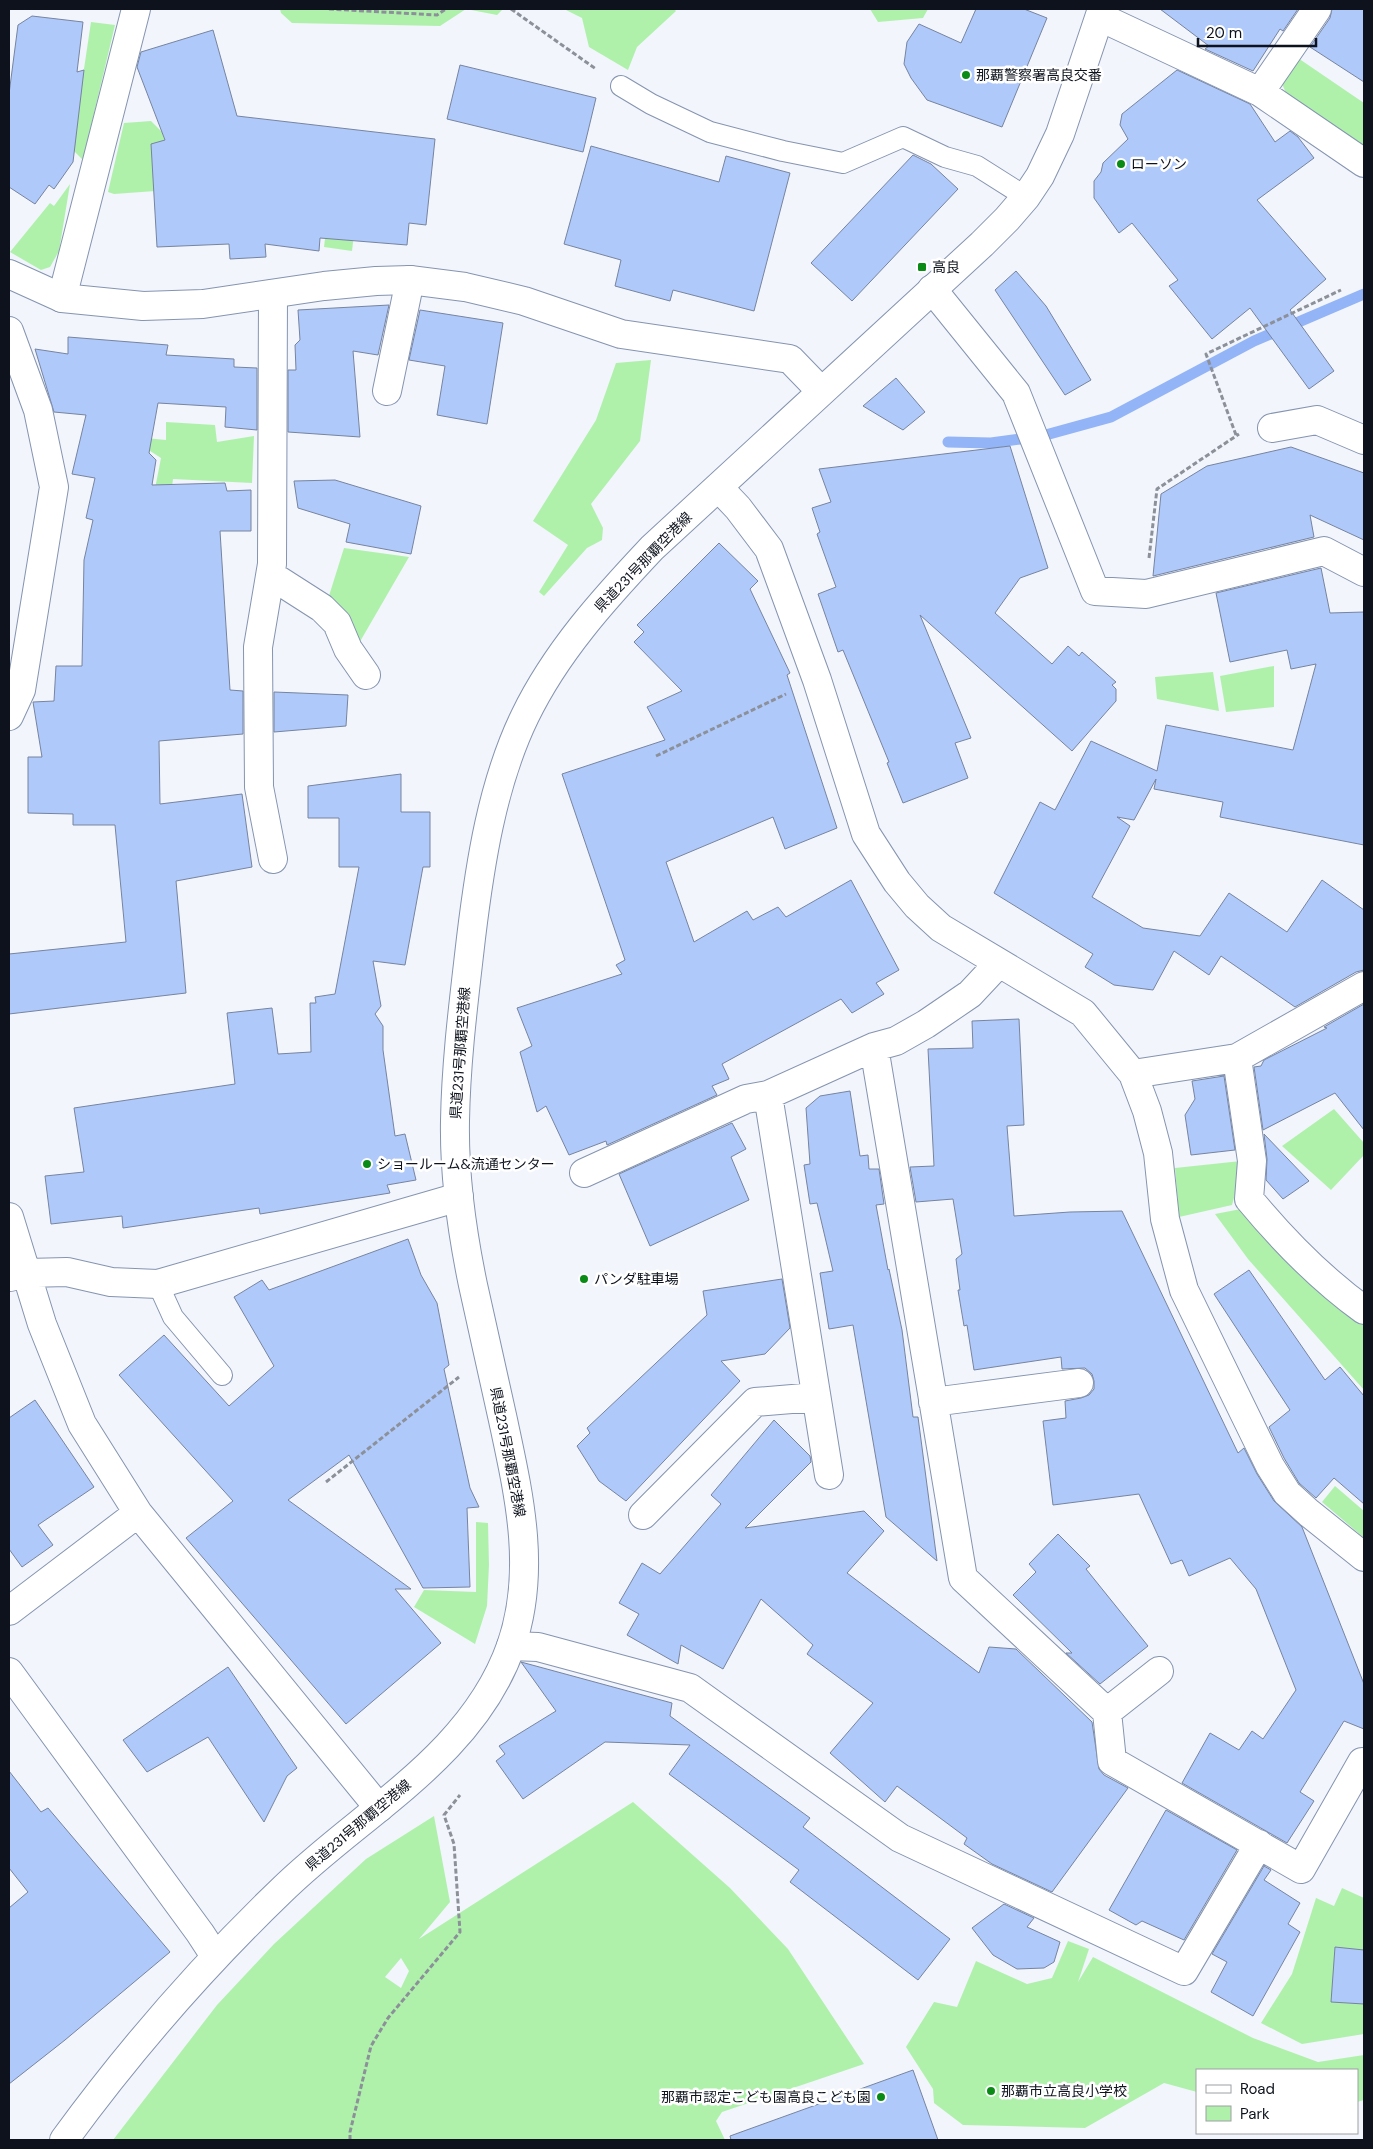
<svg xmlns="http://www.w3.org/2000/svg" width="1373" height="2149" font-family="'DM Sans','Noto Sans JP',sans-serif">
  <rect width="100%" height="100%" fill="#f2f5fc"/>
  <path fill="#aff1ab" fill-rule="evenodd" d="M 280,9 L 503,9 L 497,15 L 466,9 L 440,26 L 292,23 L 281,13 Z
    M 564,9 L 674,9 L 676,11 L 637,47 L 628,70 L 589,47 L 582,18 Z
    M 870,9 L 928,9 L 923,18 L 878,22 Z
    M 91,22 L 115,25 L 83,160 L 72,149 Z
    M 1295,56 L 1364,103 L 1364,146 L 1286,93 L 1280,79 Z
    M 151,121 L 162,132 L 176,176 L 265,183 L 114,194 L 108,192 L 124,123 Z
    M 70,184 L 59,251 L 50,267 L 41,270 L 10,252 L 50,203 L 54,206 Z
    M 328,214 L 356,218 L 352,251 L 324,247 Z
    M 651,360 L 640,441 L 591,504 L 603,528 L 602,540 L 587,548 L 544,596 L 539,592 L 568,545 L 533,521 L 596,420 L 616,363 Z
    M 166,422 L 215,425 L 217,442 L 254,436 L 252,483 L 173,479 L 165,544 L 153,499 L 161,458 L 144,447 L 145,438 L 166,440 Z
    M 344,548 L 409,557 L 358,645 L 351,620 L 328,599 Z
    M 1274,666 L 1274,707 L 1226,712 L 1220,676 Z
    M 1213,672 L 1219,711 L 1157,699 L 1155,677 Z
    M 1334,1109 L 1364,1143 L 1364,1155 L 1331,1190 L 1282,1146 Z
    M 1241,1161 L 1238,1183 L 1232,1205 L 1179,1217 L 1175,1168 Z
    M 1241,1209 L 1364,1320 L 1364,1390 L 1248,1259 L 1215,1214 Z
    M 1335,1486 L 1364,1511 L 1363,1537 L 1322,1502 Z
    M 476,1522 L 488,1523 L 489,1565 L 487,1606 L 475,1644 L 414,1607 L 424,1590 L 476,1592 Z
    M 633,1802 L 730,1888 L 788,1949 L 864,2064 L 722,2112 L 716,2121 L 725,2140 L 113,2140 L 217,2005 L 274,1944 L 366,1859 L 434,1816 L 450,1902 L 419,1939 ZM 401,1958 L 409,1971 L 401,1988 L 385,1977 Z
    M 1342,1888 L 1364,1898 L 1364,2034 L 1302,2044 L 1261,2023 L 1292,1974 L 1316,1898 L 1334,1906 Z
    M 1068,1941 L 1089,1949 L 1078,1982 L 1093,1957 L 1253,2038 L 1318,2062 L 1364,2055 L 1364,2100 L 1357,2102 L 1357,2070 L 1197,2070 L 1197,2092 L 1164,2083 L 1085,2128 L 963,2125 L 934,2103 L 933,2089 L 906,2047 L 934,2002 L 957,2007 L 976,1961 L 1027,1984 L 1052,1978 Z"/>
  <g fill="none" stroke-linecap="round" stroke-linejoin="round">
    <path stroke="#93b4f6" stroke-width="11" d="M 1042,436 L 1111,417 L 1254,341 L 1364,294
      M 948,442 L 991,443 L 1020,439"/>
  </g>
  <path fill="#afc9fb" stroke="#76849f" d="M 976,9 L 1024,9 L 1047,18 L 1002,127 L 927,100 L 911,78 L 904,64 L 907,42 L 919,24 L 961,43 Z
    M 1160,9 L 1298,9 L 1283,31 L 1280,29 L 1253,71 L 1205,49 L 1209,46 Z
    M 1332,9 L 1364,9 L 1364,82 L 1310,47 L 1330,18 Z
    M 32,16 L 83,22 L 77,72 L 84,70 L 73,162 L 54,189 L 49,185 L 35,204 L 9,187 L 9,94 L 18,25 Z
    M 213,30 L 237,116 L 435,139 L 426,225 L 409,223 L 407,245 L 320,238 L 319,251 L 265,244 L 266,257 L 230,259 L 229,244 L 157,247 L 151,144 L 165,140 L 137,67 L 141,52 Z
    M 460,65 L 596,98 L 583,152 L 447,119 Z
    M 1177,70 L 1250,104 L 1275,142 L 1290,131 L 1298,137 L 1314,158 L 1257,200 L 1326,279 L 1290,310 L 1334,371 L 1309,389 L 1250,308 L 1212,339 L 1169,286 L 1178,280 L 1132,223 L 1119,233 L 1094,198 L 1094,181 L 1101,172 L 1103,163 L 1128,139 L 1120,125 L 1122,114 Z
    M 591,146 L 719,182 L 726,156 L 790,173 L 754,311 L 673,290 L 670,301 L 615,286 L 621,260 L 564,244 Z
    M 913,155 L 931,164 L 958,189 L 852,301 L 811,263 Z
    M 1016,271 L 1046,306 L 1091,380 L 1065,395 L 995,290 Z
    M 389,305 L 378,355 L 353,351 L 360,437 L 288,432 L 288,370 L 296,370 L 295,345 L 300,340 L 298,310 Z
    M 420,310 L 503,323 L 487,424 L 437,415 L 445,366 L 409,360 Z
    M 68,337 L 168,345 L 166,355 L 234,359 L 234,367 L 257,368 L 257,430 L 225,427 L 226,407 L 158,403 L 149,453 L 156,460 L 152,485 L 225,483 L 227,491 L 251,490 L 251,531 L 220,531 L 230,690 L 243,691 L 243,734 L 159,741 L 160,804 L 242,794 L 252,867 L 176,881 L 186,993 L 9,1014 L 9,954 L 126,942 L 115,825 L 73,825 L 73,814 L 28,813 L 28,757 L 42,757 L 33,702 L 54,701 L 56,666 L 82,666 L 84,560 L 93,520 L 86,518 L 95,478 L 72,474 L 86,415 L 54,412 L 35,349 L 68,354 Z
    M 896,378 L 925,412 L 903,430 L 863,406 Z
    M 1010,446 L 1048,568 L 1020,578 L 995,613 L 1052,664 L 1068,646 L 1079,656 L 1082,652 L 1116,682 L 1112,685 L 1116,689 L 1116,701 L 1072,751 L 920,615 L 971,738 L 955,743 L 968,778 L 903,803 L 887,763 L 889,762 L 843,650 L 838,652 L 818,594 L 836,587 L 817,534 L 820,532 L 812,508 L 831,502 L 819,469 Z
    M 1291,447 L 1364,473 L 1364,540 L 1310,515 L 1314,537 L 1153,576 L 1161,494 L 1207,466 Z
    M 335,480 L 421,506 L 411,554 L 346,542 L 350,524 L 298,508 L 294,481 Z
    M 719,543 L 758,581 L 750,589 L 790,673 L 787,675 L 837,828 L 785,849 L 773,817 L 666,862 L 694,942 L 747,911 L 753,920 L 778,907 L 786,917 L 851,880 L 899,970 L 876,983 L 884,994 L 852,1013 L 841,999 L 722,1064 L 729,1079 L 712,1086 L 717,1095 L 607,1145 L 606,1141 L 569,1155 L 546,1106 L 537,1112 L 520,1052 L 532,1046 L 517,1008 L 622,974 L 616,965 L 625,960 L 562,774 L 665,740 L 647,707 L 682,691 L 634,642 L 644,632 L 637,625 Z
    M 1321,568 L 1330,613 L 1364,612 L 1364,845 L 1220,817 L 1223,802 L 1154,789 L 1156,779 L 1134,820 L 1117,817 L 1130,826 L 1092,897 L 1143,928 L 1200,936 L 1229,893 L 1287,932 L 1322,880 L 1364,910 L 1364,970 L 1356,972 L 1295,1007 L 1221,956 L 1209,975 L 1174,951 L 1153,990 L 1114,985 L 1085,967 L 1093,954 L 994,893 L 1040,802 L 1055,810 L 1091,741 L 1157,771 L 1166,725 L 1293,750 L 1316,664 L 1291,669 L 1287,650 L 1230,662 L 1216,593 Z
    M 274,692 L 348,695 L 346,726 L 274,732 Z
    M 401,774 L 401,812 L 430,812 L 430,867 L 423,867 L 405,965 L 373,961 L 381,1006 L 375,1014 L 383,1026 L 383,1050 L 395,1136 L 405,1134 L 416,1180 L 387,1185 L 390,1193 L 260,1214 L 259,1208 L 123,1228 L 122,1216 L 51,1224 L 45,1176 L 84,1172 L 74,1108 L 235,1084 L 227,1013 L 272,1008 L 278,1054 L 311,1052 L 310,1003 L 316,1003 L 315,997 L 335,994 L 359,867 L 339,867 L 339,818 L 308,818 L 308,786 Z
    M 1364,1004 L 1364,1130 L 1335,1093 L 1263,1130 L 1254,1067 L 1261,1066 L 1264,1060 L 1327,1028 L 1324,1027 Z
    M 1019,1019 L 1024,1125 L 1007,1126 L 1014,1216 L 1070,1212 L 1122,1211 L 1238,1453 L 1244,1448 L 1257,1474 L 1274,1501 L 1302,1527 L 1364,1684 L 1364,1729 L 1344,1721 L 1300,1792 L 1314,1801 L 1287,1843 L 1182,1783 L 1210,1733 L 1239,1750 L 1252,1731 L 1263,1739 L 1296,1690 L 1256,1589 L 1230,1558 L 1189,1576 L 1182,1560 L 1171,1564 L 1139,1494 L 1053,1505 L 1043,1421 L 1066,1418 L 1065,1401 L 1081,1398 L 1089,1395 L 1094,1389 L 1094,1381 L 1092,1374 L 1085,1368 L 1062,1369 L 1061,1357 L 974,1370 L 967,1325 L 964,1326 L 958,1290 L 960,1290 L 956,1259 L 962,1254 L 953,1199 L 916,1202 L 910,1167 L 934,1166 L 928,1049 L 973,1048 L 972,1021 Z
    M 1224,1076 L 1235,1150 L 1191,1155 L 1185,1115 L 1195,1099 L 1192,1081 Z
    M 850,1091 L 860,1156 L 868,1155 L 869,1169 L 879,1169 L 884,1204 L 876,1205 L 888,1270 L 889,1269 L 902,1330 L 913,1417 L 918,1417 L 937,1561 L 886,1517 L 853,1325 L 829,1329 L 820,1273 L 833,1271 L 817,1203 L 810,1204 L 804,1165 L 810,1164 L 806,1108 L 820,1096 Z
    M 732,1123 L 746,1149 L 731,1157 L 749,1200 L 650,1246 L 619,1174 Z
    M 1264,1134 L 1309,1181 L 1283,1199 L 1266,1180 L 1267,1159 Z
    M 408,1239 L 421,1275 L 437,1303 L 449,1365 L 444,1369 L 470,1488 L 479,1507 L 467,1508 L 470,1587 L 423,1588 L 349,1455 L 288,1500 L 411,1589 L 395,1589 L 441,1643 L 346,1724 L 186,1538 L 233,1501 L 119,1375 L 164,1335 L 229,1406 L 274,1366 L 234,1297 L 262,1280 L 269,1290 Z
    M 1249,1270 L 1325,1380 L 1340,1367 L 1364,1396 L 1364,1504 L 1334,1478 L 1316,1498 L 1299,1483 L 1284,1458 L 1269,1427 L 1290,1410 L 1214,1294 Z
    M 782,1279 L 790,1328 L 765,1354 L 721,1361 L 740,1381 L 626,1501 L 599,1481 L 577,1446 L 590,1433 L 587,1428 L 707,1315 L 703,1291 Z
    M 35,1400 L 94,1487 L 38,1525 L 53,1545 L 22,1567 L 9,1549 L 9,1418 Z
    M 774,1420 L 810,1456 L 811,1462 L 745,1528 L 864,1511 L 884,1531 L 847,1573 L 979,1673 L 989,1647 L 1016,1649 L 1092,1722 L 1099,1769 L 1104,1775 L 1128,1788 L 1052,1892 L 992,1864 L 964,1844 L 967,1838 L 897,1786 L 885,1802 L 830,1753 L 873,1703 L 807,1654 L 813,1645 L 761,1599 L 723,1669 L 681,1645 L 678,1664 L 627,1635 L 639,1614 L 619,1603 L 642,1563 L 660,1574 L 721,1504 L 711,1495 Z
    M 1058,1534 L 1090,1566 L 1086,1569 L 1148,1646 L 1100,1684 L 1066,1653 L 1072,1653 L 1013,1595 L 1036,1572 L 1029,1564 Z
    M 521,1662 L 672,1703 L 670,1716 L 810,1818 L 803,1827 L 950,1939 L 918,1980 L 790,1882 L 799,1870 L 669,1774 L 690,1745 L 605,1742 L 523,1799 L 496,1761 L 505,1754 L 499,1746 L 556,1711 Z
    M 228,1667 L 297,1768 L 287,1776 L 264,1822 L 208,1737 L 147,1772 L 123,1740 Z
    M 9,1771 L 41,1812 L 48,1808 L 170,1952 L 65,2040 L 9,2084 L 9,1908 L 28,1892 L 9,1868 Z
    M 1166,1810 L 1237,1850 L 1184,1940 L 1142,1921 L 1136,1925 L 1109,1910 Z
    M 1264,1866 L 1271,1870 L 1264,1880 L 1300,1903 L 1288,1924 L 1300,1932 L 1253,2016 L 1211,1992 L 1227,1962 L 1212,1954 Z
    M 1004,1904 L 1034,1918 L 1027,1927 L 1060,1942 L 1054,1962 L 1044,1968 L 1017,1969 L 993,1955 L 972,1928 Z
    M 1335,1947 L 1364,1950 L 1364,2004 L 1331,2002 Z
    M 913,2070 L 938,2140 L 731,2140 L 730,2136 Z"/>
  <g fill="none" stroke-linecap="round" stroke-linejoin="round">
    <defs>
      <path id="lane" d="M 621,86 L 651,104 L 710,132 L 783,151 L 843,163 L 903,137 L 945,157 L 977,166 L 1026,197
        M 158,1284 L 173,1317 L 222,1375"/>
      <path id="street" d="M 1100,17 L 1260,92 L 1364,163
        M 1260,92 L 1317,9
        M 932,289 L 1016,393 L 1095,591 L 1146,594 L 1324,551 L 1364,572
        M 62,298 L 136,9
        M 9,331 L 38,410 L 54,487 L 21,690 L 9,716
        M 387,391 L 410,280
        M 1272,428 L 1317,420 L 1364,440
        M 719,488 L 738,508 L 769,549 L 817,680 L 866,834 L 897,882 L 917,906 L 941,928 L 1083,1013 L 1133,1074 L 1147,1111 L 1158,1153 L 1165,1219 L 1184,1290 L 1270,1466 L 1287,1493 L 1309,1513 L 1364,1557
        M 272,576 L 322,608 L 337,623 L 348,649 L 366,675
        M 273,859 L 259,787 L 258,647 L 272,564 L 273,294
        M 874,1047 L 963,1578 L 1107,1712 L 1112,1761 L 1301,1869 L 1362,1762
        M 1237,1058 L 1252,1161 L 1249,1199 C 1283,1240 1321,1279 1364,1310
        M 1133,1074 L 1237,1058 L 1364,986
        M 584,1173 L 746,1099 L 768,1095
        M 9,1217 L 42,1324 L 82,1424 L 138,1513 L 379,1808
        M 10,1277 L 27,1273 L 67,1272 L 111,1282 L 158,1284 L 459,1197
        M 933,1402 L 1079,1383
        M 829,1475 L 768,1095 L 874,1047 L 896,1041 L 926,1024 L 970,994 L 999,963
        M 643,1515 L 755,1402 L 816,1397
        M 9,1611 L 138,1513
        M 511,1646 L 538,1647 L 690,1688 L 900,1838 L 1184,1971 L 1259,1844
        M 9,1672 L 200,1933 L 215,1956
        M 1107,1712 L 1159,1671"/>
      <path id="secondary" d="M 9,274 L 62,298 L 143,306 L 203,304 L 324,286 L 376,281 L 410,280 L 465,287 L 524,301 L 621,334 L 790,359 L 821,391
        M 64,2140 C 129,2051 202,1967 281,1891 C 360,1813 472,1757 511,1646 C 537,1571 519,1495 503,1420 C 493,1375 483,1330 473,1285 C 462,1232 454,1175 455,1121 C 456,1060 464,999 471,938 C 480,864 492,784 525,716 C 556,652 604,599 652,548 L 982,244 L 1007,219 L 1026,197 L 1040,176 L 1060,134 L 1102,9"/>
    </defs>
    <use href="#lane" stroke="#8594b0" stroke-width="22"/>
    <use href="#street" stroke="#8594b0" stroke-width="30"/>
    <use href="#secondary" stroke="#8594b0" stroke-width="30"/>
    <path stroke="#8c9099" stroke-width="3" stroke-dasharray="5 2.5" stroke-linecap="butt" d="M 329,9 L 437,15 L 446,9
      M 511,9 L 596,69
      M 1236,435 L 1206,354 L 1341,290
      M 1149,558 L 1157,489 L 1239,434
      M 656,756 L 786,694
      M 326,1482 L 459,1377
      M 350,2140 L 350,2132 L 371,2046 L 388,2018 L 460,1932 L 454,1844 L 444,1815 L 460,1795"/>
    <use href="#lane" stroke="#fff" stroke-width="20"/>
    <use href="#street" stroke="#fff" stroke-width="28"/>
    <use href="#secondary" stroke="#fff" stroke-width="28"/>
  </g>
  <g fill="#0a8b16" stroke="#fff" stroke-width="2">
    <circle cx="966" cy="75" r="5"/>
    <circle cx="1121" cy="164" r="5"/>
    <rect x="917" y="262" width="10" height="10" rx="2.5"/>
    <circle cx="367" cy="1164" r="5"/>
    <circle cx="584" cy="1279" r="5"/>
    <circle cx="991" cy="2091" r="5"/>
    <circle cx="881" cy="2097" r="5"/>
  </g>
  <g text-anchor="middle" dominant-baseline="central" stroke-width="5" stroke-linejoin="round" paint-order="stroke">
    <g font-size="14" fill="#0d121c" stroke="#fff" text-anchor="start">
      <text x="976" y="75">那覇警察署高良交番</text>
      <text x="1131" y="164">ローソン</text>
      <text x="932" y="267">高良</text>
      <text x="377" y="1164">ショールーム&amp;流通センター</text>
      <text x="594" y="1279">パンダ駐車場</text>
      <text x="1001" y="2091">那覇市立高良小学校</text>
      <text x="871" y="2097" text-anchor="end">那覇市認定こども園高良こども園</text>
    </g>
    <g font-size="14" fill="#0d121c" stroke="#fff">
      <text transform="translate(643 562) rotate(-46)">県道231号那覇空港線</text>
      <text transform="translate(460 1053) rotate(-86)">県道231号那覇空港線</text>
      <text transform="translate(508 1452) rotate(79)">県道231号那覇空港線</text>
      <text transform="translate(358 1825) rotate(-40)">県道231号那覇空港線</text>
    </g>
  </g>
  <rect width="1373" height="2149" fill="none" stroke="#0d121c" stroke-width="20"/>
  <rect x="1196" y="2069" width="162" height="65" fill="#ffffff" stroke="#9ea0a4"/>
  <rect x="1206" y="2085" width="25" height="8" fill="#ffffff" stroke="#9ea0a4"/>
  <text x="1240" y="2094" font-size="15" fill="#0d121c">Road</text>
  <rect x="1206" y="2106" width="25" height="15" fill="#aff1ab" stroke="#9ea0a4"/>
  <text x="1240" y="2119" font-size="15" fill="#0d121c">Park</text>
  <path d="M1198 38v8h118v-8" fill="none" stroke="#0d121c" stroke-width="2.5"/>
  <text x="1206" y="38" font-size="15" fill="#0d121c" stroke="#ffffff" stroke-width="4" paint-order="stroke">20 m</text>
</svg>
